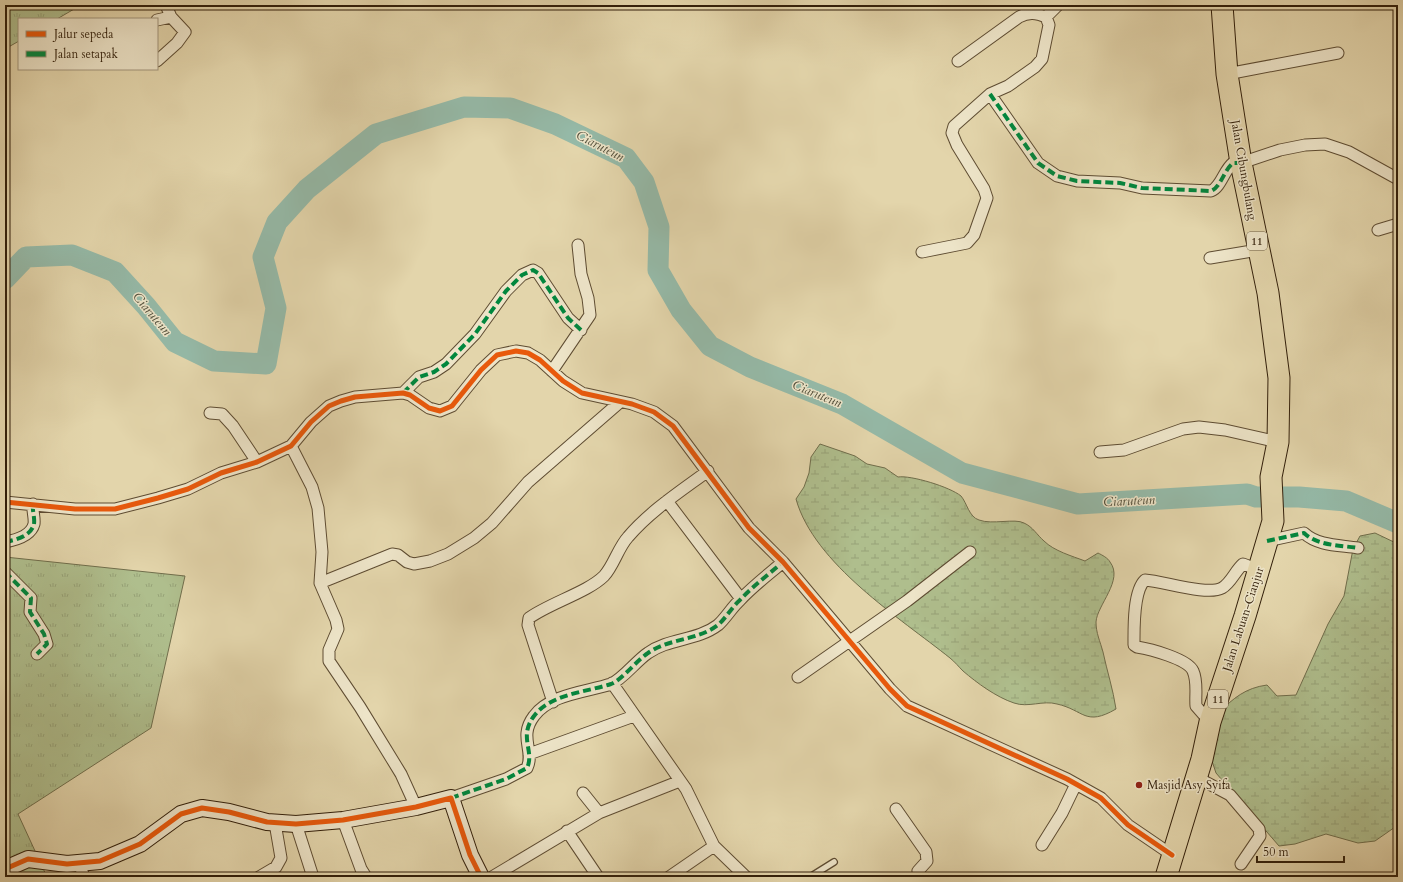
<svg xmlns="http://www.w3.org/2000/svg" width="1403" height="882" font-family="Cardo,serif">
  <defs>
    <pattern id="grass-tufts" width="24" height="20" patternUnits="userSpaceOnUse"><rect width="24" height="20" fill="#afbe8d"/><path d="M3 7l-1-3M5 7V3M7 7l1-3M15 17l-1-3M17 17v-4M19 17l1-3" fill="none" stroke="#97a378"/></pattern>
    <pattern id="wetland-marsh" width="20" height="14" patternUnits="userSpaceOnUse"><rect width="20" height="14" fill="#afbe8d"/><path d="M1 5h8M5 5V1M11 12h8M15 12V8" fill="none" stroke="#97a378"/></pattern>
  </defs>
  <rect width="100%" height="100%" fill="#e3d5ab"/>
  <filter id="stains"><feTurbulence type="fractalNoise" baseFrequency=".005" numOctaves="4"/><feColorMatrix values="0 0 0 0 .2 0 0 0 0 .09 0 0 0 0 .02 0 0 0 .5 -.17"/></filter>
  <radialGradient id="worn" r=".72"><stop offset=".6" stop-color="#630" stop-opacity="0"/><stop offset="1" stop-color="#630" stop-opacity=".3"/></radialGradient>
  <path fill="url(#grass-tufts)" stroke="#706e4c" d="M 5,5 L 81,5 L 57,19 L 19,19 L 19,41 L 5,49 Z
    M 5,557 L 185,576 L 151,728 L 18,814 L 47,877 L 5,877 Z"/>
  <path fill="url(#wetland-marsh)" stroke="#706e4c" d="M 820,444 L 855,456 L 867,464 L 885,468 L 898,477 C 911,475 950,487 961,496 C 967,503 969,517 979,520 C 992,525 1015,518 1024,523 C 1033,527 1037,535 1044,541 C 1054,551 1072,556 1085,561 L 1098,553 C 1102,555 1108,558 1110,562 C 1124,580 1097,605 1096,622 C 1096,633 1100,641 1103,652 C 1107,671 1113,689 1116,709 C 1085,727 1084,710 1057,704 C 1043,700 1028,708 1014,703 C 996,697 977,683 963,671 C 959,667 955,662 950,658 C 900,618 814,564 796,499 L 804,487 L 809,473 L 811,457 Z
    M 1375,533 L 1398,544 L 1398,825 L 1375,841 L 1358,843 L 1326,834 L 1295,844 L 1279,846 L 1216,773 L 1211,758 L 1218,713 C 1234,698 1245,688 1267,685 L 1277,696 L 1296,695 L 1328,624 L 1344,596 L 1353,549 L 1360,536 Z"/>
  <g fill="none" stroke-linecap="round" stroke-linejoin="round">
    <path stroke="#95b9a7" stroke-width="21" d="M 5,279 L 26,257 L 72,255 L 115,272 L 146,306 L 175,342 L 214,361 L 266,364 L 276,308 L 263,257 L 277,222 L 307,189 L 376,134 L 464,107 L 510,108 L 555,124 L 626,158 L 644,182 L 659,227 L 658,270 L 681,310 L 710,346 L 750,367 L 842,404 L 962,473 L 1078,504 L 1247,494 L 1256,497 L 1299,497 L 1346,501 L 1398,523"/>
    <defs>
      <path id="lane" d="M 810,877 L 834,862"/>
      <path id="street" d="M 157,20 L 171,17
        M 157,61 L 177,43 L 185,32 L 171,17 L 166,5
        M 958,61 L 1019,17 C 1029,12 1036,13 1046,17
        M 1227,74 L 1338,53
        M 990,94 L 1038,163 L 1057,176 L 1077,181 L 1120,183 L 1142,188 L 1211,191 C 1221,187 1224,170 1233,163 L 1241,163 L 1280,150 L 1305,145 L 1325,144 L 1349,152 L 1398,179
        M 1378,230 L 1398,224
        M 922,252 L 967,243 L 974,235 L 987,198 L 984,189 L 957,145 L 952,133 L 954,126 L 990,94 L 1008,86 L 1035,67 L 1042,59 L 1049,25 L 1046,17 L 1058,5
        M 1210,258 L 1258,250
        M 552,371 L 590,315 L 588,298 L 581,274 L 578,245
        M 403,393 L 419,377 L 434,372 L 446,364 L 475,334 L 506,291 L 522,275 L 533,270 L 538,273 L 568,318 L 581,330
        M 210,413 L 222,414 L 233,426 L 257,462
        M 291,446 L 312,487 L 318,508 L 322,552 L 320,583 L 336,620 L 338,629 L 329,650 L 329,661 L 360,707 L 401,774 L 416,807
        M 1100,452 L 1124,450 L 1183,429 L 1199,427 L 1225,430 L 1278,442
        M 667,501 L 741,599
        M 5,502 L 75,509 L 115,509 L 158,498 L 188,489 L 221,473 L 257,462 L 291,446 L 311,422 L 329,406 L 341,401 L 355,397 L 403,393 L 410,395 L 429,408 L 440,411 L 452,406 L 481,370 L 497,355 L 516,351 L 528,353 L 540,360 L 563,381 L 582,393 L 632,404 L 654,412 L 673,426 L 749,528 L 783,562 L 890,689 L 907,706 L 1067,779 L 1101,798 L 1128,825 L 1172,855
        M 1267,541 L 1304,533 C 1318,546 1339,545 1358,548
        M 5,542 C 16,540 31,536 34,524 C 35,518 32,510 33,504
        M 5,572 L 31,598 L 30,612 L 44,634 L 47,644 L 37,654
        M 320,583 L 392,554 L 398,555 L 407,562 L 414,564 L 430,561 L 448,554 L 474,538 L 492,523 L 528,482 L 620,402
        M 798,677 L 907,601 L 970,552
        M 612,683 L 686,789 L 714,846 L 746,877
        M 553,702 L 528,625 L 529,618 C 550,603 588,592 604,576 C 614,565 618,548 628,537 C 650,511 681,491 708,471
        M 1210,722 L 1196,706 C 1195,695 1198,682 1193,671 C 1188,659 1150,649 1137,647 L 1134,645 C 1134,629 1133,591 1145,580 C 1163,581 1207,596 1222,588 C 1231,583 1235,571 1243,564 L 1259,570
        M 529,754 L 634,716
        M 1196,777 L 1230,795 L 1259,829 L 1260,836 L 1241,864
        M 451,798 L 506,779 L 527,768 C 535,751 518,737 534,716 C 550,694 587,692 611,684 C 623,679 636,661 648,653 C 669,638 697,641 718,625 C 726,618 732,607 740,600 C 753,586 769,574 783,562
        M 896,809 L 926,852 L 927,861 L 918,871 L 921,877
        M 599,813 L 680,781
        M 343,820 L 361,869 L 366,877
        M 296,824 L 313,877
        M 567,831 L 598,877
        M 1042,845 L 1062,813 L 1076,784
        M 79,863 L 84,877
        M 259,877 L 276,867 L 281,858 L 275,823
        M 492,877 L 599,813 L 583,793
        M 669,877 L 714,846"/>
      <path id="secondary" d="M 5,869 L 28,859 L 67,864 L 100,861 L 140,844 L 181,814 L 202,808 L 229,812 L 267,822 L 296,824 L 343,820 L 416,807 L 451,798 L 470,855 L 481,877"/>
      <path id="highway" d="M 1166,877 L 1202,759 L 1210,722 L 1245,616 L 1273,521 L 1271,477 L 1278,442 L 1279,378 L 1268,293 L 1241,163 L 1227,74 L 1222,5"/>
    </defs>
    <use href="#lane" stroke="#5e4c32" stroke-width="8"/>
    <use href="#street" stroke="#5e4c32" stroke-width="13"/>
    <use href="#secondary" stroke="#321f0a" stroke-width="18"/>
    <use href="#highway" stroke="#321f0a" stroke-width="23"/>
    <use href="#lane" stroke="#ede4c8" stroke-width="5.5"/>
    <use href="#street" stroke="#ede4c8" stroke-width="11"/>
    <use href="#secondary" stroke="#ede4c8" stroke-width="16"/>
    <use href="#highway" stroke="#e3d5ab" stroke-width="21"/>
    <path stroke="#00873e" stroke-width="4" stroke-dasharray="8 4" stroke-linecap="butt" d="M 990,94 L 1038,163 L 1057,176 L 1077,181 L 1120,183 L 1142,188 L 1211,191 C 1221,187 1224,170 1233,163 L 1241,163
      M 403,393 L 419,377 L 434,372 L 446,364 L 475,334 L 506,291 L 522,275 L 533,270 L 538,273 L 568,318 L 581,330
      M 1267,541 L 1304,533 C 1318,546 1339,545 1358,548
      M 5,542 C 16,540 31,536 34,524 C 35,518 32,510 33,504
      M 5,572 L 31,598 L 30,612 L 44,634 L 47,644 L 37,654
      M 451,798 L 506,779 L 527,768 C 535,751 518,737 534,716 C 550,694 587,692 611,684 C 623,679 636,661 648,653 C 669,638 697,641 718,625 C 726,618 732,607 740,600 C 753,586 769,574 783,562"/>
    <defs>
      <path id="cycleway" d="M 5,502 L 75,509 L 115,509 L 158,498 L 188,489 L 221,473 L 257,462 L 291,446 L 311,422 L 329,406 L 341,401 L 355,397 L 403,393 L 410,395 L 429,408 L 440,411 L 452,406 L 481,370 L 497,355 L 516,351 L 528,353 L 540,360 L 563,381 L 582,393 L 632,404 L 654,412 L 673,426 L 749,528 L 783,562 L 890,689 L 907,706 L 1067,779 L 1101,798 L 1128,825 L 1172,855
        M 5,869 L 28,859 L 67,864 L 100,861 L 140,844 L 181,814 L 202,808 L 229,812 L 267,822 L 296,824 L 343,820 L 416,807 L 451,798 L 470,855 L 481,877"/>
    </defs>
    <use href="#cycleway" stroke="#ede4c8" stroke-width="8"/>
    <use href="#cycleway" stroke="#e8590c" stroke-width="5"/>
  </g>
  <circle fill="#8f2418" stroke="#ede4c8" stroke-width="1.5" cx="1139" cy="785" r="4"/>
  <g text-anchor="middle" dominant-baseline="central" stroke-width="3" stroke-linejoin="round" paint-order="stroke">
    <g fill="#ede4c8" stroke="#6a5a43" stroke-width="1">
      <rect x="1247" y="232" width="20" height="18" rx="3"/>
      <rect x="1208" y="690" width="20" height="18" rx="3"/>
    </g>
    <g font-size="11" font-weight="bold" fill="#321f0a">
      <text x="1257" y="241">11</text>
      <text x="1218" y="699">11</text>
    </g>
    <g font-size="12" fill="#321f0a" stroke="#ede4c8">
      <text transform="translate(1244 170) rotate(80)">Jalan Cibungbulang</text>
      <text transform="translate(1243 619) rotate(-72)">Jalan Labuan-Cianjur</text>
    </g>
    <g font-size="12" fill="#321f0a" stroke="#ede4c8" text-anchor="start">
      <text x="1147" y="785">Masjid Asy Syifa</text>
    </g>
    <g font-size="13" font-style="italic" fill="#504d39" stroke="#ede4c8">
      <text transform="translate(600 146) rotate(27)">Ciaruteun</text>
      <text transform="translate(152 314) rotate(50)">Ciaruteun</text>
      <text transform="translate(817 394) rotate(22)">Ciaruteun</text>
      <text transform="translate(1129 501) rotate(-3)">Ciaruteun</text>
    </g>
  </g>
  <rect width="1403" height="882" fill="none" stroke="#e3d5ab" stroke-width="20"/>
  <rect x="6" y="6" width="1391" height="870" fill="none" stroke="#321f0a" stroke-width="2"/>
  <rect x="10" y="10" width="1383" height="862" fill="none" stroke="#321f0a"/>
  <rect x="18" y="18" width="140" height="52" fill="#ede4c8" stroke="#a2957c"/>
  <rect x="26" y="31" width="20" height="6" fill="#e8590c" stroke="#a2957c"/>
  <text x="54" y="38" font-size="12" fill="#321f0a">Jalur sepeda</text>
  <rect x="26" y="51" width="20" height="6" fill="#00873e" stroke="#a2957c"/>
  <text x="54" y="58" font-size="12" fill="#321f0a">Jalan setapak</text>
  <path d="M1257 856v6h87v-6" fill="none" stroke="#321f0a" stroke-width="2"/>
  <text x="1263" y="856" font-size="12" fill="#321f0a" stroke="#ede4c8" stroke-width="3" paint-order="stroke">50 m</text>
  <rect width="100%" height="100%" filter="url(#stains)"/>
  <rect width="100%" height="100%" fill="url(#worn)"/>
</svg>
